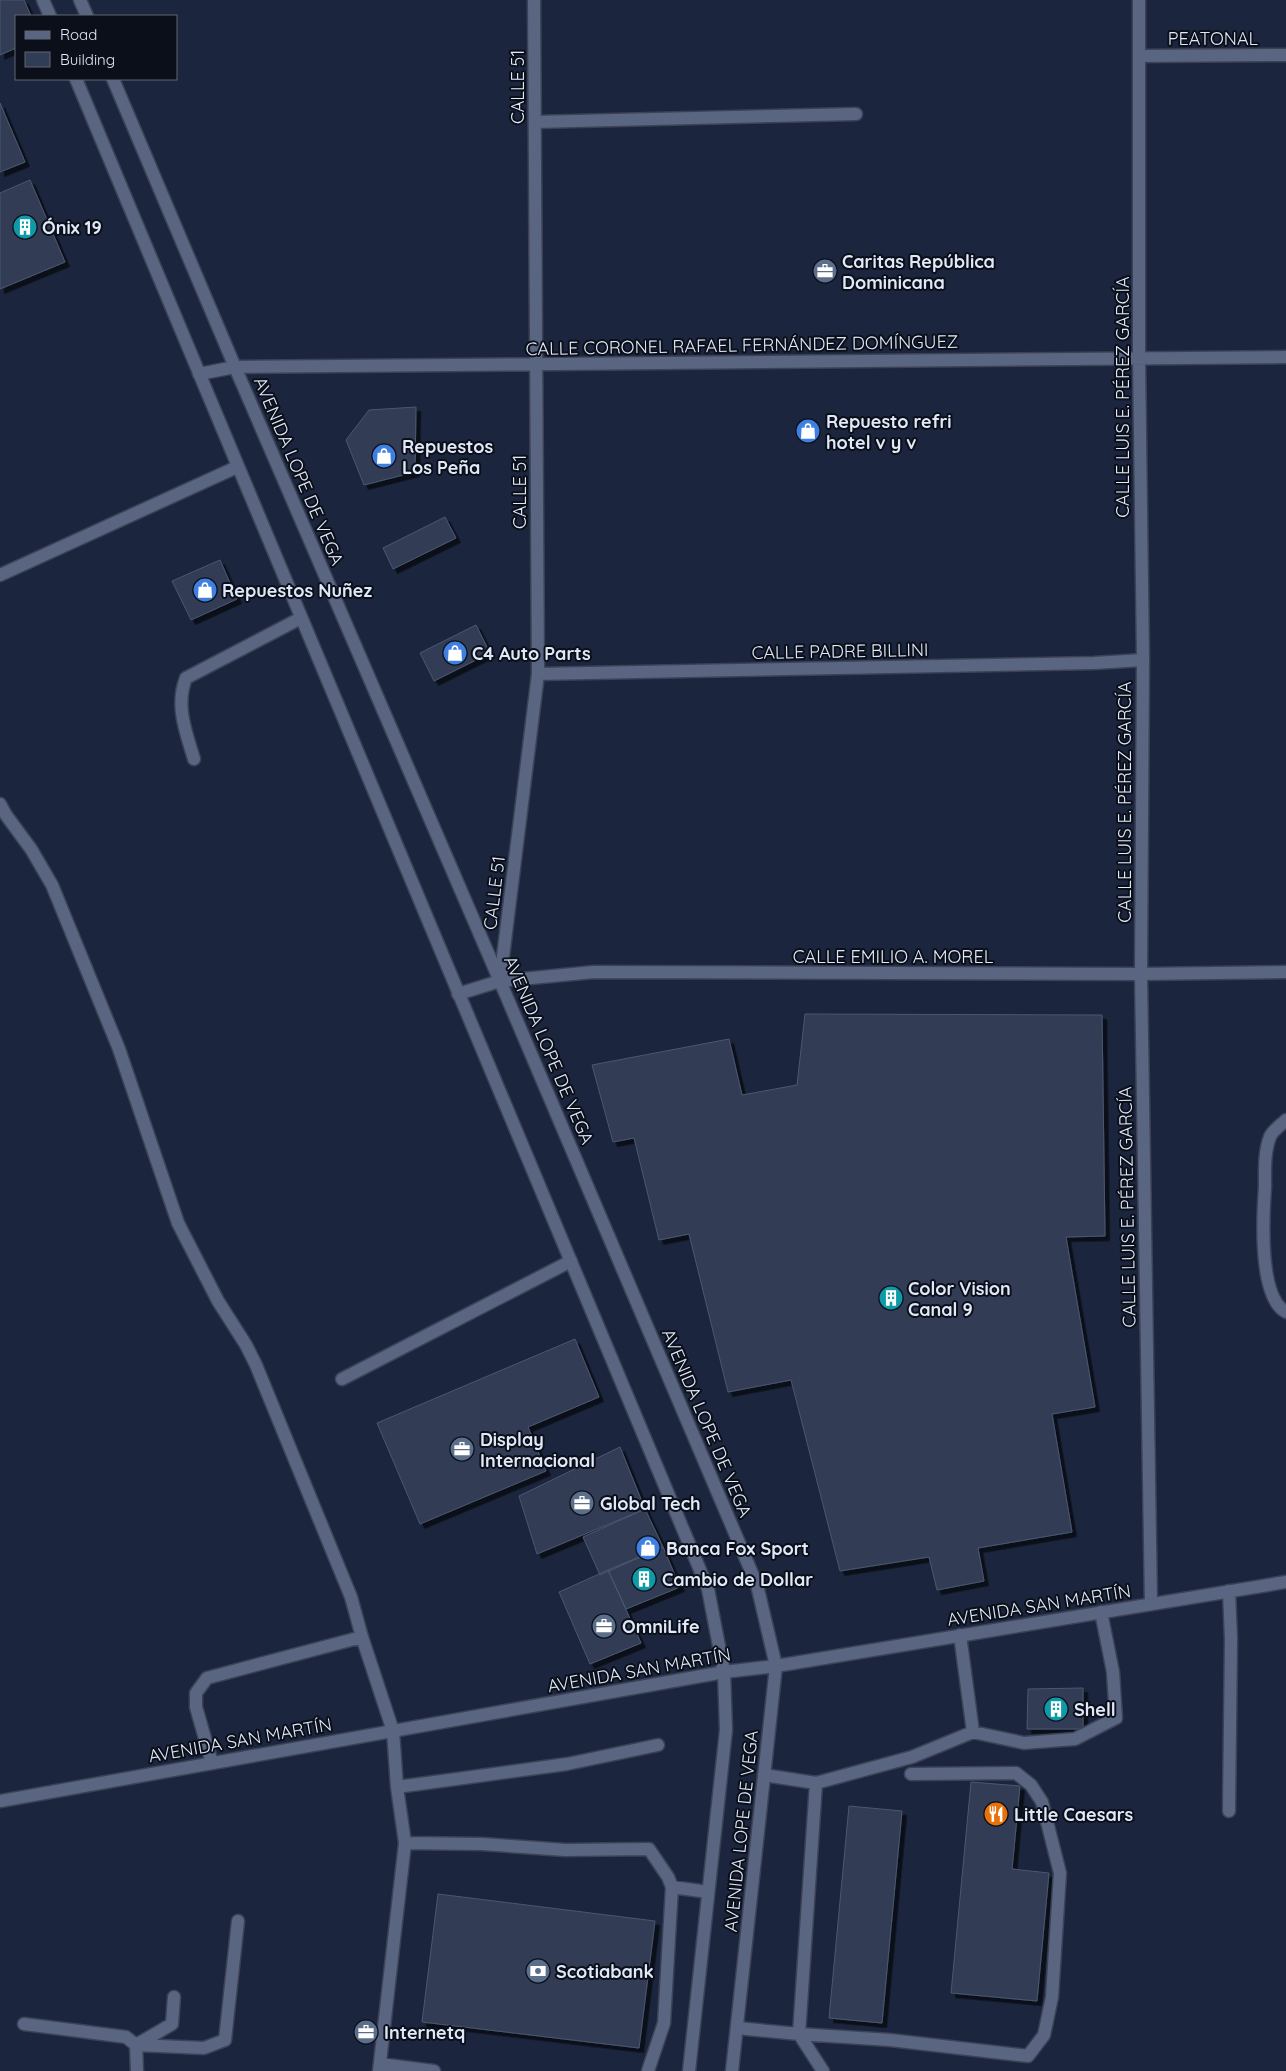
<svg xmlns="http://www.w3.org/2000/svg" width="1286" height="2071" font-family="Quicksand,sans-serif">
  <defs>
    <filter id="shadow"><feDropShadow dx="4.5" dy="4.5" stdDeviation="0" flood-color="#0009"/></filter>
  </defs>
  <rect width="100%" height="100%" fill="#1b253d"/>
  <path fill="#313c55" stroke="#4b5772" filter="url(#shadow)" d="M 0,0 L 24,0 L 31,16 L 16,16 L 16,48 L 0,55 Z
    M 0,103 L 25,162 L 0,172 Z
    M 30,180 L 65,262 L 0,289 L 0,193 Z
    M 416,407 L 415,472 L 364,485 L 346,440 L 369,410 Z
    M 445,517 L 456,538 L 393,569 L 383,548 Z
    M 220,560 L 237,599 L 191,620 L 172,581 Z
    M 476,625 L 490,653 L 434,681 L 420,653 Z
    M 805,1014 L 1102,1015 L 1105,1236 L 1066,1237 L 1095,1407 L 1052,1414 L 1072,1532 L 978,1548 L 984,1581 L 937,1590 L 929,1557 L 840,1571 L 791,1380 L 728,1392 L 689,1234 L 659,1240 L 634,1138 L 613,1142 L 592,1065 L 729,1039 L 742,1095 L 797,1085 Z
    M 575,1339 L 599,1397 L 528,1427 L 546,1471 L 420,1524 L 377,1423 Z
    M 620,1447 L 645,1509 L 537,1554 L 519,1496 Z
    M 645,1509 L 663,1547 L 600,1575 L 583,1537 Z
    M 663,1547 L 680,1587 L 626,1609 L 608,1570 Z
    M 608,1570 L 641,1643 L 590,1664 L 559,1592 Z
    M 1083,1688 L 1083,1729 L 1027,1729 L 1028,1689 Z
    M 971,1782 L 1020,1786 L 1012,1869 L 1049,1873 L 1037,2001 L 951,1993 Z
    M 849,1806 L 902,1811 L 882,2023 L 829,2018 Z
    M 438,1894 L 655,1921 L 639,2048 L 422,2022 Z"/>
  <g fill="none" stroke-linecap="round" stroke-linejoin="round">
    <defs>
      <path id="lane" d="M 535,122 L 856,114
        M 0,575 L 237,467
        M 194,759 C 186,732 175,706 186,678 L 301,618
        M 0,804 L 6,815 L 31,849 L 52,885 L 119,1049 L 178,1223 L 218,1301 L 246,1345 L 256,1365 L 351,1597 L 362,1637
        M 1286,1120 C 1281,1125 1272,1131 1270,1137 C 1264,1152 1265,1171 1265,1187 C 1263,1215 1258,1297 1286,1312
        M 342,1379 L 571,1261
        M 1229,1591 L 1231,1639 L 1229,1811
        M 973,1732 L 1024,1743 L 1075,1739 L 1116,1718 L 1113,1672 L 1101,1612
        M 212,1763 L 196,1707 L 196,1693 L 207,1678 L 362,1637 L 393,1731 L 397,1787 L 405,1843 L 379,2071
        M 764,1775 L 816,1783
        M 397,1787 L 567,1764 L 658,1745
        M 405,1843 L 482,1844 L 565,1850 L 649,1849 L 668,1877 L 672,1887 L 664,2023 L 648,2071
        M 672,1887 L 708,1892
        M 24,2024 L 126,2037 L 136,2045 L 137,2071
        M 737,2028 L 799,2034 L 890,2040 L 1028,2056 L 1044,2035 L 1052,1997 L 1060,1873 L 1042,1802 L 1031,1785 L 1016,1773 L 911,1774
        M 136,2045 L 204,2048 L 225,2040 L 238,1921
        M 136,2045 L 172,2024 L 174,1997
        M 380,2064 L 434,2071
        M 823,2071 L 799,2034 L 816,1783 L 912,1757 L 973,1732 L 960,1635"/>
      <path id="street" d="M 1139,0 L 1139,358 L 1143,660 L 1141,974 L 1151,1604
        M 1139,56 L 1286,55
        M 199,374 L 235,367 L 1286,357
        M 538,674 L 1094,663 L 1143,660
        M 500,981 L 538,674 L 534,0
        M 458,994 L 500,981 L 594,972 L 1141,974 L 1286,972"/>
      <path id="secondary" d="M 43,0 L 50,16
        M 80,0 L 87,16
        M 76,79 L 708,1589 L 724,1672 L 726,1730 L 689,2071
        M 113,79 L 235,367 L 500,981 L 757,1585 L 776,1666 L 732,2071
        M 0,1801 L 724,1672 L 776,1666 L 1286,1582"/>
    </defs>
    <use href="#lane" stroke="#3b4256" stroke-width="15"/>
    <use href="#street" stroke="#3b4256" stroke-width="15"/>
    <use href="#secondary" stroke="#3b4256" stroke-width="15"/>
    <use href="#lane" stroke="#596581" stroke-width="12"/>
    <use href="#street" stroke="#596581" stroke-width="12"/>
    <use href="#secondary" stroke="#596581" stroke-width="12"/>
  </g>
  <defs>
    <symbol id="building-disc" viewBox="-11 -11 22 22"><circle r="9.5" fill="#0f9aa8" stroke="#0a0f19"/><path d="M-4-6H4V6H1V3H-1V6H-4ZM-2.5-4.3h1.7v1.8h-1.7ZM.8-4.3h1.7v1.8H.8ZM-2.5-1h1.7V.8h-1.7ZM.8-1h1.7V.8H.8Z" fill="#fff"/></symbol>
    <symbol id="office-disc" viewBox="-11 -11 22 22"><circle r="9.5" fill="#5c6f8a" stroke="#0a0f19"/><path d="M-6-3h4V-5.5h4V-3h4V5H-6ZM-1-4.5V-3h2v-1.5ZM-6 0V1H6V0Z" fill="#fff"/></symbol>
    <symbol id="shop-disc" viewBox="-11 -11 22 22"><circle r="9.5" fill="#3f7fe0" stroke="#0a0f19"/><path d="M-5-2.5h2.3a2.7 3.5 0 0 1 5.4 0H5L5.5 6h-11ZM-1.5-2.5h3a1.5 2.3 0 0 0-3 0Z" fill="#fff"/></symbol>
    <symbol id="restaurant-disc" viewBox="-11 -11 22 22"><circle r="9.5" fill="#e8710a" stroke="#0a0f19"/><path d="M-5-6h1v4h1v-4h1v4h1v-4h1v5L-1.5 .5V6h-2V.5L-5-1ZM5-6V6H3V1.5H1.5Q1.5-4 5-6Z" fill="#fff"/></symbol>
    <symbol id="bank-disc" viewBox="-11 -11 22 22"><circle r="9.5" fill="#5c6f8a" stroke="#0a0f19"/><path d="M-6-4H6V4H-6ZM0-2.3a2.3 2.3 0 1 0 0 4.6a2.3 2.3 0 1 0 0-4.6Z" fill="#fff"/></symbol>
  </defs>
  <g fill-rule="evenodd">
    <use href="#building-disc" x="11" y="213" width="28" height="28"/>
    <use href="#office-disc" x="811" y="257" width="28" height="28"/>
    <use href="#shop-disc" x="794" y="417" width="28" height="28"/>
    <use href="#shop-disc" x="370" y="442" width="28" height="28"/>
    <use href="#shop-disc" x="191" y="576" width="28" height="28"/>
    <use href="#shop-disc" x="441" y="639" width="28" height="28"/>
    <use href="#building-disc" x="877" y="1284" width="28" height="28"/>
    <use href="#office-disc" x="448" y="1435" width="28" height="28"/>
    <use href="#office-disc" x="568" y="1489" width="28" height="28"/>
    <use href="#shop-disc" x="634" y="1534" width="28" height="28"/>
    <use href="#building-disc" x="630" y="1565" width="28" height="28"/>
    <use href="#office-disc" x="590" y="1612" width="28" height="28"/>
    <use href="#building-disc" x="1042" y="1695" width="28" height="28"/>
    <use href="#restaurant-disc" x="982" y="1800" width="28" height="28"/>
    <use href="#bank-disc" x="524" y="1957" width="28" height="28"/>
    <use href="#office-disc" x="352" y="2018" width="28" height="28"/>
  </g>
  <g text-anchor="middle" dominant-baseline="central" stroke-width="4" stroke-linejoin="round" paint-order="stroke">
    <g font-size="18" fill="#e1e9f9" stroke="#0a0f19">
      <text x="1213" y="38">PEATONAL</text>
      <text transform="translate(517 87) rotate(-90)">CALLE 51</text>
      <text transform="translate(742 345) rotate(-1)">CALLE CORONEL RAFAEL FERNÁNDEZ DOMÍNGUEZ</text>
      <text transform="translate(1122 397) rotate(-90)">CALLE LUIS E. PÉREZ GARCÍA</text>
      <text transform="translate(299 471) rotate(67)">AVENIDA LOPE DE VEGA</text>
      <text transform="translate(519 492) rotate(-90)">CALLE 51</text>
      <text transform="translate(840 651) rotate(-1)">CALLE PADRE BILLINI</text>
      <text transform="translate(1124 802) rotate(-90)">CALLE LUIS E. PÉREZ GARCÍA</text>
      <text transform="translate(494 893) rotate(-83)">CALLE 51</text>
      <text x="893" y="956">CALLE EMILIO A. MOREL</text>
      <text transform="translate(549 1050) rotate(67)">AVENIDA LOPE DE VEGA</text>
      <text transform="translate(1127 1207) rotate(-91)">CALLE LUIS E. PÉREZ GARCÍA</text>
      <text transform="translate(707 1423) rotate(67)">AVENIDA LOPE DE VEGA</text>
      <text transform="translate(1039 1605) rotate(-9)">AVENIDA SAN MARTÍN</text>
      <text transform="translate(639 1670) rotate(-10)">AVENIDA SAN MARTÍN</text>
      <text transform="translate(240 1740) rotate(-10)">AVENIDA SAN MARTÍN</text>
      <text transform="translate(741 1831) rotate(-84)">AVENIDA LOPE DE VEGA</text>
    </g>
    <g font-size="18" font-weight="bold" fill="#e1e9f9" stroke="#0a0f19" text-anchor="start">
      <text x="42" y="227">Ónix 19</text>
      <text x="842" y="261">Caritas República<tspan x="842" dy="21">Dominicana</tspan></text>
      <text x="826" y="421">Repuesto refri<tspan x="826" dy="21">hotel v y v</tspan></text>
      <text x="402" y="446">Repuestos<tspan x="402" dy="21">Los Peña</tspan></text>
      <text x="222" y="590">Repuestos Nuñez</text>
      <text x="472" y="653">C4 Auto Parts</text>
      <text x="908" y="1288">Color Vision<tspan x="908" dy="21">Canal 9</tspan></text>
      <text x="480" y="1439">Display<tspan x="480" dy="21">Internacional</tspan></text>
      <text x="600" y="1503">Global Tech</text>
      <text x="666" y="1548">Banca Fox Sport</text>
      <text x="662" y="1579">Cambio de Dollar</text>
      <text x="622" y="1626">OmniLife</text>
      <text x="1074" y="1709">Shell</text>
      <text x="1014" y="1814">Little Caesars</text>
      <text x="556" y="1971">Scotiabank</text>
      <text x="384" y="2032">Internetq</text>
    </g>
  </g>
  <rect x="15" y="15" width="162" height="65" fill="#0a0f19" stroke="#606673"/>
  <rect x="25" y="31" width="25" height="8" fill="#596581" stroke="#606673"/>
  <text x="60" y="40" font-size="15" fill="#e1e9f9">Road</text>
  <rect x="25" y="52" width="25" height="15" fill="#313c55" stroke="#606673"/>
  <text x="60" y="65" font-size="15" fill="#e1e9f9">Building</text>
</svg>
